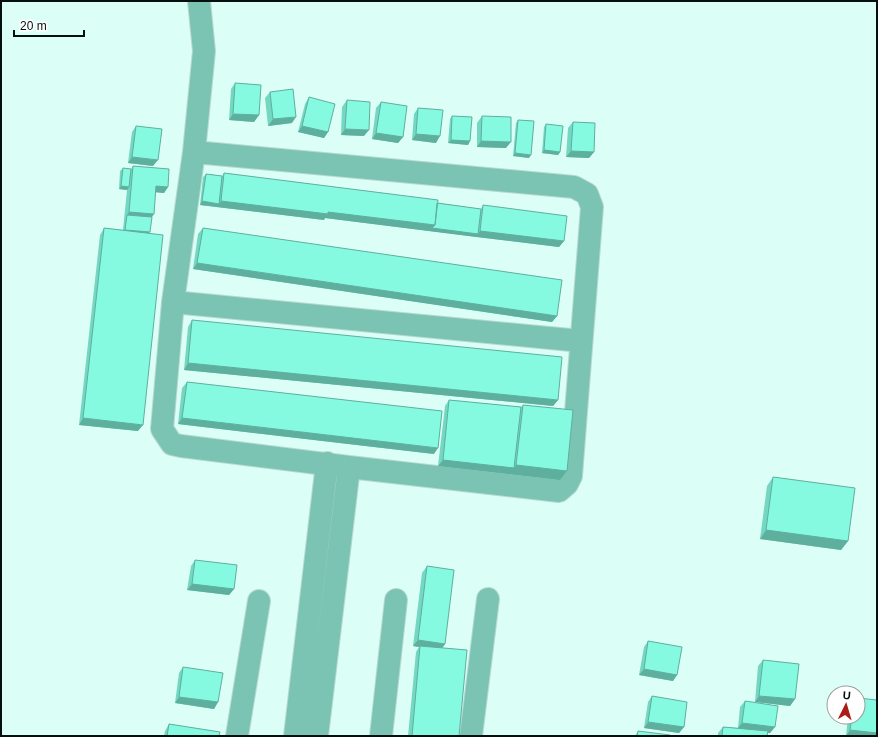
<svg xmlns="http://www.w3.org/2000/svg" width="878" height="737" font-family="Arial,sans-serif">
  <rect width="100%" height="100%" fill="#dbfff6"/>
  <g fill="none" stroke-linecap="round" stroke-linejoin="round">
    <defs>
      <path id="minor" d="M 194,152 L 574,187 L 587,194 L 592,207 L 571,476 L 567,484 L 559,491 L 349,467 L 181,446 L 172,444 L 162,429 L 173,302 L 194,152 L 204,51 L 199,1
        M 173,302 L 581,341
        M 237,736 L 259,601
        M 295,736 L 327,463
        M 317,736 L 349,467
        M 381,736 L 396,600
        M 471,736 L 488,599"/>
    </defs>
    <use href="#minor" stroke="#b9d9d1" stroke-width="24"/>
    <use href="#minor" stroke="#7bc4b3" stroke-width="22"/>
  </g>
  <path fill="#73d7c2" d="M 235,83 L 259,115 L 254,122 L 229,120 L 231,89 Z
    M 270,92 L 292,123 L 268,126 L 265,98 Z
    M 309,97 L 328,132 L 324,138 L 298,132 L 305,104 Z
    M 347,100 L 364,136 L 341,135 L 342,107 Z
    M 381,102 L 403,137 L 398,143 L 372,139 L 376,108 Z
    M 418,108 L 436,143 L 412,140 L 414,114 Z
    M 452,116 L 470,141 L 468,145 L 448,143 L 450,119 Z
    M 482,116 L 506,148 L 477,147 L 477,123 Z
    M 518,120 L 529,158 L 513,156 L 516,123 Z
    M 573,122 L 594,152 L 589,158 L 566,157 L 568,128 Z
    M 546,124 L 560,152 L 558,155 L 542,153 L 544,127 Z
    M 136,126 L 153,166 L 128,163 L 132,132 Z
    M 133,166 L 168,187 L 164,193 L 156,192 L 149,233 L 138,431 L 79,425 L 100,235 L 104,228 L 123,230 L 127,190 L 119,189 L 120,171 L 123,168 L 131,169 Z
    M 224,173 L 481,209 L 483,205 L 564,241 L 559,247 L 325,218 L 324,220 L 200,205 L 203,177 L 206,174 L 222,176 Z
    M 203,228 L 557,316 L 552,322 L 193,269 L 198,234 Z
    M 192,320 L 558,400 L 553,406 L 184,370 L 188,327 Z
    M 187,382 L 434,454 L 178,424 L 182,388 Z
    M 449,400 L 521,407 L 523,405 L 567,471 L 560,480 L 438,466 L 445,406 Z
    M 773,477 L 848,541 L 841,550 L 760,539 L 767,486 Z
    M 195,560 L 234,589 L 229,595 L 187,590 L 191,566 Z
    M 427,566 L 445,644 L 442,648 L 459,736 L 408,736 L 416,652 L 419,647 L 413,646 L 422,573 Z
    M 648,641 L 677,675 L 673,681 L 639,675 L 644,647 Z
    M 763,660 L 795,699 L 790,706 L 755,702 L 758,666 Z
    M 183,667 L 218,702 L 214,709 L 175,703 L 179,673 Z
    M 652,696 L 684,727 L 679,733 L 644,728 L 648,702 Z
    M 877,700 L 877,733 L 875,736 L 846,736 L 848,717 L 858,717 Z
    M 745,701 L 775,727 L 770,733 L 768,733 L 767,736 L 718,736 L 718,733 L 723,727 L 738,728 L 740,707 Z
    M 169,724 L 219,736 L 164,736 L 165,731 Z
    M 638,731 L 670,736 L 635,736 Z"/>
  <path fill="#5eaf9e" d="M 233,114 L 259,115 L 254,122 L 229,120 Z
    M 296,117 L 292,123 L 268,126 L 273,119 Z
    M 302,126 L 328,132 L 324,138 L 298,132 Z
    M 345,129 L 369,130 L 364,136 L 341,135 Z
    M 376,133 L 403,137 L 398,143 L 372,139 Z
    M 416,134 L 440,136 L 436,143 L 412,140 Z
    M 451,140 L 470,141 L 468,145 L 448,143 Z
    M 481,141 L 511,142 L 506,148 L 477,147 Z
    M 544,150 L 560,152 L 558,155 L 542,153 Z
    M 571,151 L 594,152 L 589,158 L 566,157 Z
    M 515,153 L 531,155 L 529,158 L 513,156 Z
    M 132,157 L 158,160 L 153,166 L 128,163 Z
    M 121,186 L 129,187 L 127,190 L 119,189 Z
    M 156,186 L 168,187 L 164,193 L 152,192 Z
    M 202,201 L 219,204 L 221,201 L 328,212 L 435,225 L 478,234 L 476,237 L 325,218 L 324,220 L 200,205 Z
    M 129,212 L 154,214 L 150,220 L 127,215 Z
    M 125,230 L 150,232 L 148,235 L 123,233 Z
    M 480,231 L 564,241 L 559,247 L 476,237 Z
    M 197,263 L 557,316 L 552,322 L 193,269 Z
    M 188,363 L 558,400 L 553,406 L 184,370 Z
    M 83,418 L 143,425 L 138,431 L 79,425 Z
    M 182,418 L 438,448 L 434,454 L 178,424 Z
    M 443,460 L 514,468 L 516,465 L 567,471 L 560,480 L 438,466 Z
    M 766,530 L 848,541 L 841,550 L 760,539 Z
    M 192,584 L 234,589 L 229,595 L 187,590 Z
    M 418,640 L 445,644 L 441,650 L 420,646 L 419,647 L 413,646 Z
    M 644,669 L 677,675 L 673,681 L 639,675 Z
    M 759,696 L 795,699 L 790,706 L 755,702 Z
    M 179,697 L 218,702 L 214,709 L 175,703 Z
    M 648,722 L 684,727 L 679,733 L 644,728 Z
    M 742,723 L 775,727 L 770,733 L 737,729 Z
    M 850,730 L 877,733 L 875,736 L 846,736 Z"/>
  <path fill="#86fae1" stroke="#5eaf9e" d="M 235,83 L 261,85 L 259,115 L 233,114 Z
    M 293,89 L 296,117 L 273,119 L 270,92 Z
    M 309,97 L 335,104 L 328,132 L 302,126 Z
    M 347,100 L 370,102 L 369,130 L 345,129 Z
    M 381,102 L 407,106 L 403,137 L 376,133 Z
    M 418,108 L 443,110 L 440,136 L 416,134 Z
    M 452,116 L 472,117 L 470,141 L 451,140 Z
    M 482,116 L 511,117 L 511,142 L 481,141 Z
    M 518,120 L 534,121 L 531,155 L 515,153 Z
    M 573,122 L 595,123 L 594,152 L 571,151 Z
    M 546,124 L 563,126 L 560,152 L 544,150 Z
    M 136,126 L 162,129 L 158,160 L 132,157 Z
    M 133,166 L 169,169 L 168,187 L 156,186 L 154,214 L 129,212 Z
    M 123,168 L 131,169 L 129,187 L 121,186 Z
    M 224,173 L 438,200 L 435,225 L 328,212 L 328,214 L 221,201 Z
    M 206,174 L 222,176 L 219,204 L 202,201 Z
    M 437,203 L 481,209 L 478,234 L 432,228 L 435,225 Z
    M 483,205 L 567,216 L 564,241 L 480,231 Z
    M 127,215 L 152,217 L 150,232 L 125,230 Z
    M 104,228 L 163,235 L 143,425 L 83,418 Z
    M 203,228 L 562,280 L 557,316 L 197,263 Z
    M 192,320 L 562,357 L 558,400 L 188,363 Z
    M 187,382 L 442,411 L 438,448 L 182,418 Z
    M 449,400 L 521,407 L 514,468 L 443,460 Z
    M 523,405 L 573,410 L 567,471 L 516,465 Z
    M 773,477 L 855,488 L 848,541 L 766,530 Z
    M 195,560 L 237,565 L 234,589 L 192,584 Z
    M 427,566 L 454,570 L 445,644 L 418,640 Z
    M 648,641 L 682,647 L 677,675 L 644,669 Z
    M 420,646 L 467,650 L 459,736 L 412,736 Z
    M 763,660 L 799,664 L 795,699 L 759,696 Z
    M 183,667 L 223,673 L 218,702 L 179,697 Z
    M 652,696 L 687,702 L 684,727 L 648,722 Z
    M 858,698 L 877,700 L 877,733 L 850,730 L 852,717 L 858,717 Z
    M 745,701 L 778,706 L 775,727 L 742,723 Z
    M 169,724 L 220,732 L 219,736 L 167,736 Z
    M 723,727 L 768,731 L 767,736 L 722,736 Z
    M 638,731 L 670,735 L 670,736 L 637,736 Z"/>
  <rect width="878" height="737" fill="none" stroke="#05100e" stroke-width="4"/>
  <g transform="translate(846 705) rotate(5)"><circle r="19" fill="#ffffff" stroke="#9b9f9f"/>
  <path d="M0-3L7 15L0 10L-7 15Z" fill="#ac1b18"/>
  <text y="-6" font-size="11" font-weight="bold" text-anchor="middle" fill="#05100e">U</text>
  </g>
  <path d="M14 30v6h70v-6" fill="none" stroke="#05100e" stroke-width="2"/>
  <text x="20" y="30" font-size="12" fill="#05100e" stroke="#ffffff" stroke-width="3" paint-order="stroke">20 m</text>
</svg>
